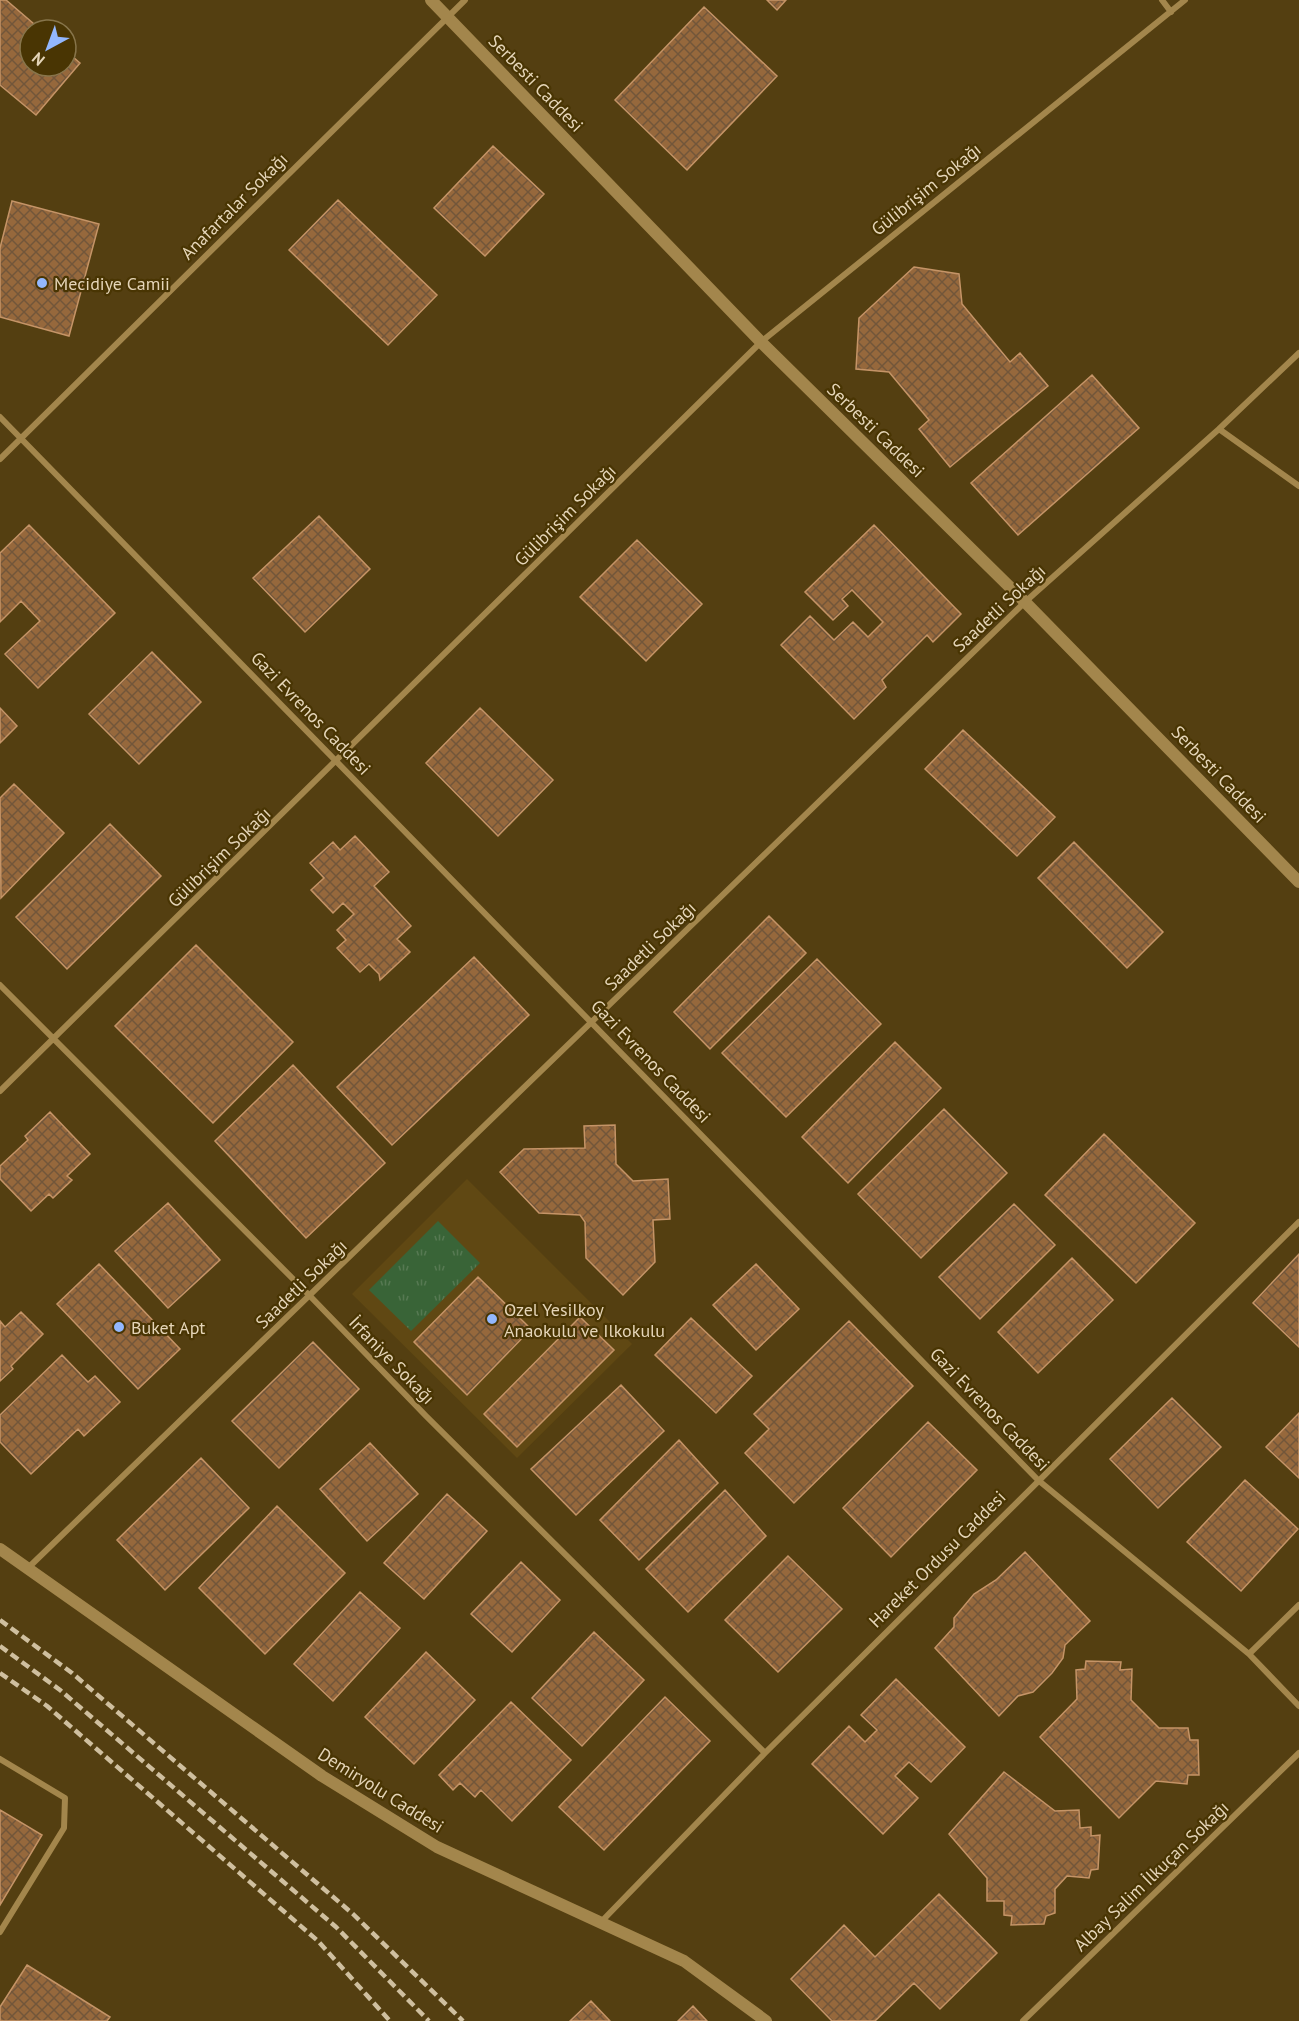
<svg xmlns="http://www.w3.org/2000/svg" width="1299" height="2021" font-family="'PT Sans',sans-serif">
  <defs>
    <pattern id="park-tufts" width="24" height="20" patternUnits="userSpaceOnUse" patternTransform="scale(1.5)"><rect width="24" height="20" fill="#396437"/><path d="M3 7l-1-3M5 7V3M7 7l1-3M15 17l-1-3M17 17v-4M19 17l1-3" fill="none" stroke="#567952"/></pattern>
    <pattern id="building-cross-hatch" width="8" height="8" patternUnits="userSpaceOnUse" patternTransform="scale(1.5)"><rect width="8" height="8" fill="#96683c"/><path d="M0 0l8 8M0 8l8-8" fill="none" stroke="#72563a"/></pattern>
  </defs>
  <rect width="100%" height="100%" fill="#543f11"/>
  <path fill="#604813" d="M 467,1179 L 632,1344 L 517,1458 L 352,1294 Z"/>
  <path fill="url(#park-tufts)" d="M 438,1221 L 480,1263 L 411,1331 L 369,1290 Z"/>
  <path fill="url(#building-cross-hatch)" stroke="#c59467" stroke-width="1.5" d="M 0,0 L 6,0 L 41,30 L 30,30 L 30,66 L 66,66 L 66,51 L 80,63 L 36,115 L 0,85 Z
    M 767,0 L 786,0 L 777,10 Z
    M 704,7 L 777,76 L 687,170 L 615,100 Z
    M 493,146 L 544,194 L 485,256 L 434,208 Z
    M 338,200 L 437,295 L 388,345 L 289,250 Z
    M 12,201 L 99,224 L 69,336 L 0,317 L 0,248 Z
    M 914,267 L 959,274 L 962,304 L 1010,362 L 1020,353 L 1048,386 L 950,467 L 919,429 L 929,420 L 889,372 L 856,369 L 859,318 Z
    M 1092,375 L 1139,428 L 1018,535 L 971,483 Z
    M 319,516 L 370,569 L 305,632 L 253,578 Z
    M 29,525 L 115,613 L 38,688 L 5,654 L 40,621 L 21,601 L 0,622 L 0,553 Z
    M 874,525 L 961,614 L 933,642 L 927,635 L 882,680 L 886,687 L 854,719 L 781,645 L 810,616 L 834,640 L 853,622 L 868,637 L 883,622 L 852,590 L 842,599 L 848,606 L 833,620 L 805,592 Z
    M 637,540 L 702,604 L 646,661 L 580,597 Z
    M 152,652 L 201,702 L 139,764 L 89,714 Z
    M 0,708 L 17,726 L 0,743 Z
    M 480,708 L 553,780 L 498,836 L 426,763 Z
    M 963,730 L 1055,817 L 1017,856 L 925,769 Z
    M 14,784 L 64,833 L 1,898 L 0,798 Z
    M 110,824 L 161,876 L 67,969 L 16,917 Z
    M 355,836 L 389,872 L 374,886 L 411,926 L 397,939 L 410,952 L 380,980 L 379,974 L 369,964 L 360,972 L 337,948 L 346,940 L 337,930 L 354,914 L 343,903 L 333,913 L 311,890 L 324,878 L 310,863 L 333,842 L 340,850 Z
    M 1074,842 L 1163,932 L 1127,968 L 1038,878 Z
    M 769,916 L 806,953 L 710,1049 L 674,1012 Z
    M 196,945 L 293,1042 L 213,1123 L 115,1026 Z
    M 474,957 L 529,1015 L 392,1145 L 337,1087 Z
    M 817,959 L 881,1024 L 786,1117 L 722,1053 Z
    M 895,1042 L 941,1088 L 848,1183 L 802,1137 Z
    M 293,1065 L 385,1163 L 306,1238 L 215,1141 Z
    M 944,1109 L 1007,1173 L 921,1258 L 858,1194 Z
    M 50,1112 L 90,1154 L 67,1176 L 72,1180 L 53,1198 L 49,1194 L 31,1211 L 0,1179 L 0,1166 L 28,1140 L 25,1136 Z
    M 615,1125 L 616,1164 L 633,1181 L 668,1179 L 670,1219 L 653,1220 L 655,1262 L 623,1295 L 586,1258 L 585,1222 L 580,1215 L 539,1213 L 500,1172 L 524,1149 L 585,1148 L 584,1126 Z
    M 1104,1134 L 1195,1223 L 1136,1283 L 1045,1195 Z
    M 168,1203 L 220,1260 L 168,1308 L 115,1251 Z
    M 1014,1204 L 1055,1245 L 980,1319 L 939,1277 Z
    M 1299,1254 L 1299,1347 L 1253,1303 Z
    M 1072,1258 L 1113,1300 L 1038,1373 L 998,1332 Z
    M 99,1264 L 180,1349 L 138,1389 L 57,1304 Z
    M 756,1264 L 799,1309 L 756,1350 L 713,1305 Z
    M 478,1277 L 531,1329 L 467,1395 L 414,1342 Z
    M 21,1312 L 43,1334 L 11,1366 L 13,1369 L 0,1381 L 0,1321 L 5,1327 Z
    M 580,1317 L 614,1350 L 517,1447 L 484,1414 Z
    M 691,1318 L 752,1376 L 716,1413 L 655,1355 Z
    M 849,1321 L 913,1386 L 794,1503 L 745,1453 L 769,1429 L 754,1414 Z
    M 313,1342 L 359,1389 L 279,1468 L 232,1421 Z
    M 62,1355 L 88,1382 L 95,1376 L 120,1402 L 84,1436 L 78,1429 L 31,1474 L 0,1442 L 0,1415 Z
    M 621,1385 L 664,1431 L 576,1515 L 531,1469 Z
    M 1172,1398 L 1221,1447 L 1158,1508 L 1110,1459 Z
    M 1299,1413 L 1299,1478 L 1266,1447 Z
    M 928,1422 L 977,1470 L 891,1557 L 843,1508 Z
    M 679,1440 L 718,1483 L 639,1560 L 600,1520 Z
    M 370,1443 L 418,1494 L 367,1541 L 320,1489 Z
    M 201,1458 L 249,1508 L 165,1590 L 117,1540 Z
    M 1245,1480 L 1298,1529 L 1241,1591 L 1187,1542 Z
    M 725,1490 L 766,1536 L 688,1612 L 646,1569 Z
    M 447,1494 L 487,1531 L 424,1599 L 384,1563 Z
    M 277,1506 L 345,1573 L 265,1654 L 199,1588 Z
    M 1025,1552 L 1090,1621 L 1065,1645 L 1063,1658 L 1052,1673 L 1033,1692 L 1018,1696 L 999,1716 L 935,1648 L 954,1627 L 954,1618 L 974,1594 L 996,1580 Z
    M 788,1556 L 842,1609 L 778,1672 L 725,1620 Z
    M 521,1562 L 560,1600 L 512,1652 L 471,1614 Z
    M 360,1592 L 400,1628 L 333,1701 L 294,1664 Z
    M 594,1632 L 644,1680 L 582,1746 L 532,1698 Z
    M 426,1652 L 475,1700 L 414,1764 L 365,1717 Z
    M 1086,1661 L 1121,1662 L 1120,1670 L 1132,1669 L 1131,1700 L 1159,1728 L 1188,1728 L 1190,1740 L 1198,1740 L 1199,1775 L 1188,1775 L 1187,1784 L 1156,1781 L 1119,1818 L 1040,1737 L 1077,1699 L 1076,1670 L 1085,1669 Z
    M 896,1679 L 965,1747 L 931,1782 L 909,1762 L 895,1776 L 918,1798 L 883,1834 L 812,1764 L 849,1726 L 865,1742 L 877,1730 L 861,1715 Z
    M 665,1697 L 710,1741 L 604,1850 L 559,1807 Z
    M 511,1702 L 571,1760 L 512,1821 L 481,1790 L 475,1797 L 460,1783 L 453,1790 L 439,1775 Z
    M 1004,1772 L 1055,1811 L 1079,1810 L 1080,1828 L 1091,1827 L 1091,1836 L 1100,1835 L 1098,1869 L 1091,1870 L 1089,1878 L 1067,1876 L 1055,1889 L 1055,1913 L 1046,1916 L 1044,1924 L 1011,1925 L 1012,1916 L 1004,1915 L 1004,1901 L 987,1901 L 987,1878 L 949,1834 Z
    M 0,1810 L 42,1835 L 0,1905 Z
    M 939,1894 L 997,1953 L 940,2009 L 914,1983 L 875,2021 L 832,2021 L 791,1979 L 844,1925 L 875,1957 Z
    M 27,1965 L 110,2017 L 107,2021 L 0,2021 L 0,2007 Z
    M 591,2001 L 610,2021 L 570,2021 Z
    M 693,2006 L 707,2021 L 678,2021 Z"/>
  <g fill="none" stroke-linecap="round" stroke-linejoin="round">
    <path stroke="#a3864c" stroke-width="6" d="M 1162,0 L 1171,12
      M 0,417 L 1038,1480 L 1249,1654 L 1299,1706
      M 1219,429 L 1299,486
      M 0,459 L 465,0
      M 0,985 L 310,1296 L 426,1416 L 765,1753
      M 0,1091 L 761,342 L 1185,0
      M 28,1568 L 1025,602 L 1219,429 L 1299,353
      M 1249,1654 L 1299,1605
      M 0,1759 L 65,1798 L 64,1828 L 0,1932
      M 601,1922 L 765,1753 L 1299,1222
      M 1023,2021 L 1299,1753"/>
    <path stroke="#a3864c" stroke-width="12" d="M 431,0 L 761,342 L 1025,602 L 1299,882
      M 0,1549 L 322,1776 L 437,1847 L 684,1961 L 766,2021"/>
    <path stroke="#cfbf9f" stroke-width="4.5" stroke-dasharray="9 4.5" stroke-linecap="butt" d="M 0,1620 L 72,1673 L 353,1914 L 463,2021
      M 0,1646 L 60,1690 L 336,1927 L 429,2021
      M 0,1673 L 47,1706 L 318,1941 L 390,2021"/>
  </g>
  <g fill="#93b7fd" stroke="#493503" stroke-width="2">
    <circle cx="42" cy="283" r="6"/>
    <circle cx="492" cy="1319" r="6"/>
    <circle cx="119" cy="1327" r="6"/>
  </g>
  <g text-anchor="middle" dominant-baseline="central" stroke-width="4.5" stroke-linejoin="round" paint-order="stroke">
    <g font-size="18" fill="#e5d5b8" stroke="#493503">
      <text transform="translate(536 83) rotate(46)">Serbesti Caddesi</text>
      <text transform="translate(926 189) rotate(-39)">Gülibrişim Sokağı</text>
      <text transform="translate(234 206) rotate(-45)">Anafartalar Sokağı</text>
      <text transform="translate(876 430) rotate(44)">Serbesti Caddesi</text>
      <text transform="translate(565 515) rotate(-45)">Gülibrişim Sokağı</text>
      <text transform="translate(999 608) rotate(-43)">Saadetli Sokağı</text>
      <text transform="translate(311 713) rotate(46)">Gazi Evrenos Caddesi</text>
      <text transform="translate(1219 774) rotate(46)">Serbesti Caddesi</text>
      <text transform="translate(219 857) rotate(-44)">Gülibrişim Sokağı</text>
      <text transform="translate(650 946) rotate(-44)">Saadetli Sokağı</text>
      <text transform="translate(651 1061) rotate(46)">Gazi Evrenos Caddesi</text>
      <text transform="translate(301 1284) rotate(-44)">Saadetli Sokağı</text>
      <text transform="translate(392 1360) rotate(46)">İrfaniye Sokağı</text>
      <text transform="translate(990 1409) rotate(46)">Gazi Evrenos Caddesi</text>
      <text transform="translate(937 1559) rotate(-45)">Hareket Ordusu Caddesi</text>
      <text transform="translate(381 1790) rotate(32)">Demiryolu Caddesi</text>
      <text transform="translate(1151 1876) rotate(-44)">Albay Salim İlkuçan Sokağı</text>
    </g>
    <g font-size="18" fill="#e5d5b8" stroke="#493503" text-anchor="start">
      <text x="54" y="283">Mecidiye Camii</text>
      <text x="504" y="1309">Ozel Yesilkoy<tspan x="504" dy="21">Anaokulu ve Ilkokulu</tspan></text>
      <text x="131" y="1327">Buket Apt</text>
    </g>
  </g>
  <g transform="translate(48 48) rotate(221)"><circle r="28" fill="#493503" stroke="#87754b" stroke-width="1.5"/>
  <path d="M0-4.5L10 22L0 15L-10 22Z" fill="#93b7fd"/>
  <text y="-9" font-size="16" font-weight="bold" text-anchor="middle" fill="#e5d5b8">N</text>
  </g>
</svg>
